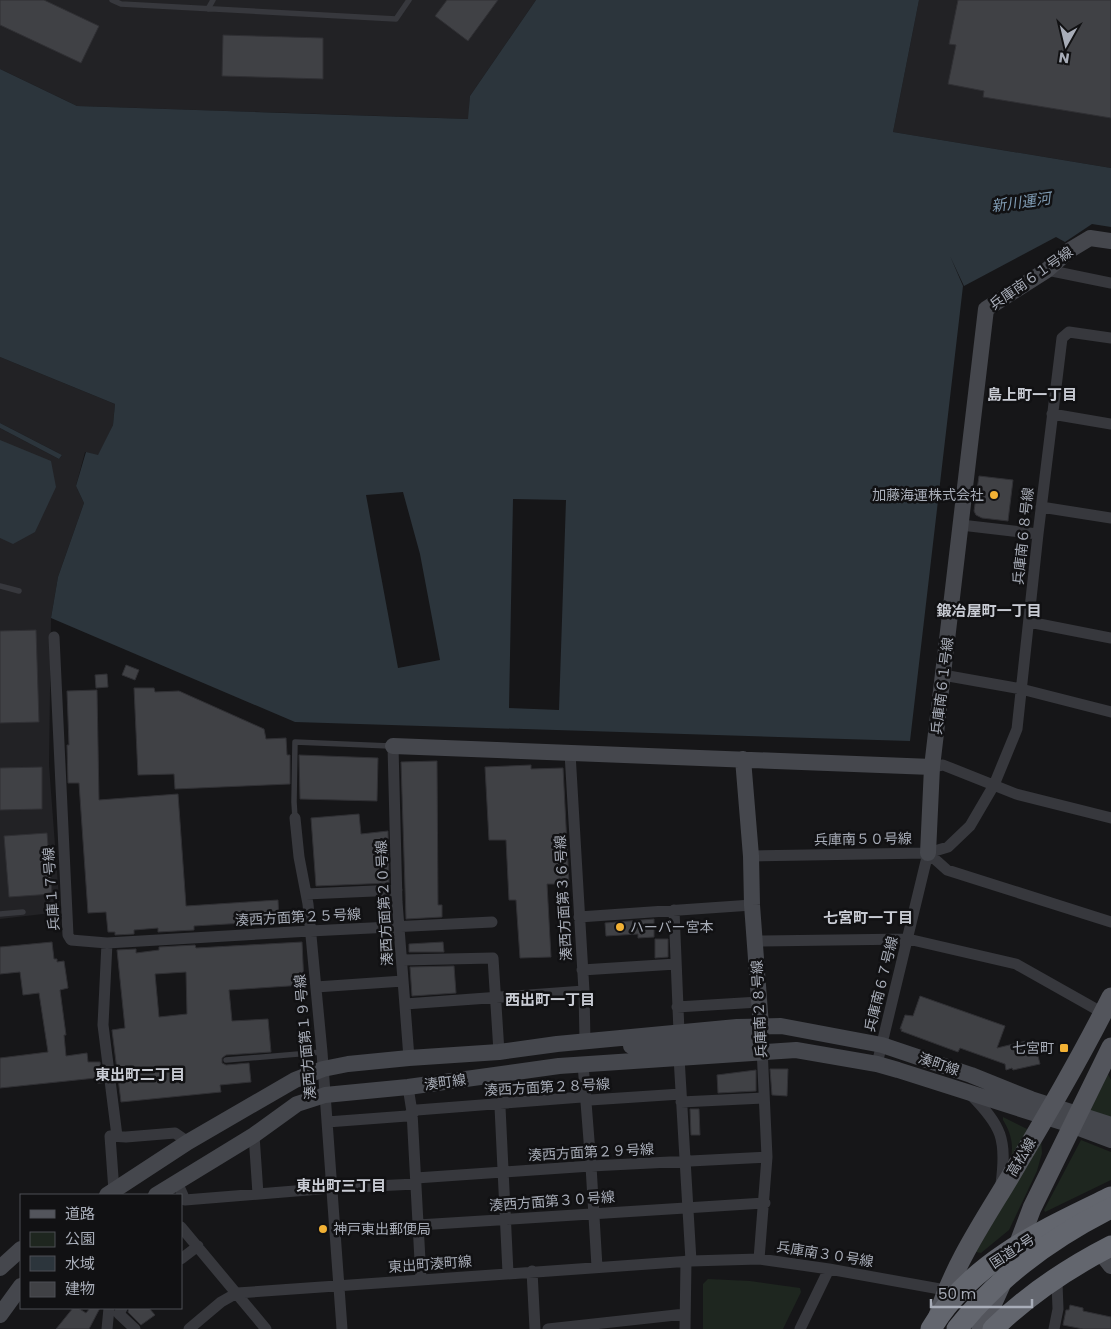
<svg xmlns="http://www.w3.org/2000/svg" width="1111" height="1329" font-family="Poppins,'Noto Sans JP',sans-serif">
  <rect width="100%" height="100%" fill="#161618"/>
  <path fill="#222225" d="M 0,0 L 536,0 L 470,96 L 469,119 L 77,106 L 0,69 Z
    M 919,0 L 1111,0 L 1111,168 L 893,132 Z
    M 0,357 L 115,404 L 113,425 L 98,456 L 85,452 L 76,486 L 84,503 L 58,577 L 51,618 L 49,765 L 60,912 L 0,919 L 0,428 L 59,459 L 62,455 L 0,423 Z"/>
  <path fill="#1e261f" d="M 1108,1074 L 1111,1080 L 1111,1119 L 1090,1111 Z
    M 1003,1117 L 1029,1130 L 1011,1157 C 1014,1144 1010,1131 1003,1120 Z
    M 1041,1140 L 1042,1153 L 1037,1171 L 1009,1230 L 981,1253 L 976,1252 Z
    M 1081,1140 L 1111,1152 L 1111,1180 L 1045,1212 L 1044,1210 Z
    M 708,1279 L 750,1281 L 800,1288 L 801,1292 L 783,1329 L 703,1329 L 703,1284 Z"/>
  <path fill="#2c353c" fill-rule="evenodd" d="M 536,0 L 919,0 L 893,132 L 1111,168 L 1111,227 L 1092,224 L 1065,242 L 1056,237 L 964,286 L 950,256 L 963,286 L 910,741 L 295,722 L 51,618 L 58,577 L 84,503 L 76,486 L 86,452 L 98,455 L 113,425 L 115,404 L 0,357 L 0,69 L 77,106 L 468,119 L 470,96 ZM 403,492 L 420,554 L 440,660 L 398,668 L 366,495 ZM 513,499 L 566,500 L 559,710 L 509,708 Z
    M 0,423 L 62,455 L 59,459 L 0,428 Z
    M 0,440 L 51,461 L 56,487 L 35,532 L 13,544 L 0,538 Z"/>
  <path fill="#404145" stroke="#303034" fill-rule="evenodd" d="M 0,0 L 44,0 L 99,26 L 81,63 L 0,25 Z
    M 447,0 L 498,0 L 468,41 L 435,16 Z
    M 958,0 L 1111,0 L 1111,118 L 983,97 L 984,91 L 948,84 L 956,45 L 949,44 Z
    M 223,35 L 323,38 L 323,79 L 222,76 Z
    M 979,476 L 1013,480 L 1008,521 L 982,518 L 976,515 L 974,511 Z
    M 36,630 L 39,722 L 0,723 L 0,631 Z
    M 126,665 L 139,670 L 135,680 L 122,675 Z
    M 107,674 L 108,687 L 96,688 L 95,675 Z
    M 134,688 L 154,688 L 155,692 L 179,691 L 264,729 L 266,739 L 286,738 L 287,755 L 290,755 L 290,784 L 175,789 L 174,774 L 138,775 Z
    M 97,690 L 99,800 L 178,794 L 186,906 L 278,900 L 279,921 L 194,926 L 194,930 L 158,932 L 158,928 L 134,930 L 134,934 L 115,935 L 115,932 L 108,932 L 106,912 L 88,913 L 79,783 L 68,783 L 67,745 L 69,745 L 67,691 Z
    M 299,755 L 378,758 L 377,801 L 300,799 Z
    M 437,761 L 438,905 L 442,905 L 442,917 L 406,919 L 401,762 Z
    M 531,765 L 531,769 L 563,768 L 569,884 L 547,884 L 551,957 L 520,958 L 516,900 L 509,900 L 506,840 L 489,840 L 485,767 Z
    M 42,767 L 42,809 L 0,810 L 0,768 Z
    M 359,814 L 361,834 L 388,831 L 389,883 L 316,886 L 311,818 Z
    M 47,833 L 52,894 L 9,897 L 4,836 Z
    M 384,898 L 389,898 L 391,920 L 386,920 Z
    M 654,919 L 654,937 L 638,938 L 638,934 L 606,936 L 605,923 Z
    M 655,939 L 668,939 L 668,957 L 655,958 Z
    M 52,942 L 54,959 L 57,959 L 57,962 L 64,961 L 68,988 L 60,990 L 66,1035 L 64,1035 L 66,1056 L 87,1053 L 88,1062 L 100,1062 L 103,1083 L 97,1083 L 96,1078 L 0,1088 L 0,1058 L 48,1052 L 39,993 L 23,995 L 20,972 L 0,974 L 0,947 Z
    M 302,942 L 304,985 L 229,990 L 232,1021 L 268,1019 L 271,1052 L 226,1055 L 222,1058 L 222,1063 L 226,1065 L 249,1063 L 251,1082 L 220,1085 L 221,1092 L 121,1102 L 112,1030 L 125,1028 L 117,950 L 136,949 L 136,953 L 159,950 L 159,947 L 195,945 L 196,948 ZM 186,972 L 187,1014 L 159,1017 L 155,974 Z
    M 443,942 L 444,952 L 409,952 L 409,944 Z
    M 454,966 L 456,993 L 412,996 L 410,967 Z
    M 920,996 L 1005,1026 L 997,1048 L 1026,1041 L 1028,1050 L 1036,1048 L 1040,1064 L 1013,1070 L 1012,1068 L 1006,1070 L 1005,1064 L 960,1048 L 958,1052 L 901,1031 L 902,1029 L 900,1029 L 905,1015 L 913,1016 Z
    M 770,1069 L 788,1069 L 787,1096 L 772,1095 Z
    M 756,1070 L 756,1091 L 718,1093 L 717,1075 Z
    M 690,1109 L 699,1109 L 700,1135 L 691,1135 Z
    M 1070,1305 L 1083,1308 L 1083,1311 L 1111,1317 L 1111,1329 L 1083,1329 L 1063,1325 L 1066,1310 L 1069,1310 Z
    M 73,1308 L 78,1308 L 86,1313 L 90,1308 L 100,1308 L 89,1329 L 56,1329 Z
    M 129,1308 L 149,1308 L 155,1315 L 141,1325 L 128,1312 Z"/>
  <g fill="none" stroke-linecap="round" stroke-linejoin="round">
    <path stroke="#37383d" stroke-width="5.5" d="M 112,0 L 121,4 L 396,19 L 409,0
      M 208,9 L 213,0
      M 0,586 L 19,591
      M 295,818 L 294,802 L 295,742 L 390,746
      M 0,914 L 23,912
      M 226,1060 L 322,1052"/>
    <path stroke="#37383d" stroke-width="11" d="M 1047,270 L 1111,283
      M 1052,414 L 1111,424
      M 1041,507 L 1111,518
      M 961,525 L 1038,534
      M 1029,622 L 1111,638
      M 54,637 L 68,935 L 71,940 L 107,943 L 310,931 L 492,922
      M 943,675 L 1021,689 L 1111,712
      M 393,746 L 397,902 L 409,1058
      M 570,753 L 584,991 L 585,1041
      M 932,767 L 943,765 L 1016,794 L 1111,818
      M 295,818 L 299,857 L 308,904 L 322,1052 L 342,1329
      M 928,853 L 947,870 L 1111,922
      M 751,856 L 928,853 L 948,847 L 970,826 L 994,785 L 1017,729 L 1038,534 L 1062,338 L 1069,332 L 1111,338
      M 306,894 L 397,890
      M 674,910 L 679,1032
      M 579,917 L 752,905
      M 755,941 L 908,939 L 1016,964 L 1103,1013
      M 107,943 L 103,1025 L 117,1136
      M 402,960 L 493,958 L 499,1052
      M 582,970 L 676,964
      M 316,987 L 403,981
      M 405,1004 L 584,991
      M 677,1007 L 759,1002
      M 679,1057 L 691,1261
      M 583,1064 L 591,1166 L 597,1267
      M 877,1064 L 928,853
      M 500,1074 L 503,1099 L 500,1107 L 508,1273
      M 408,1087 L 412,1112 L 421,1279
      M 970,1094 C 1002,1126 1007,1139 1001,1184
      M 681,1102 L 764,1098
      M 327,1122 L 407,1116 L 417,1110 L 582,1097 L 590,1100 L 681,1094
      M 254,1135 L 258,1194
      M 416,1178 L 591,1166 L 767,1157
      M 177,1182 L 185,1200 L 332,1188 L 416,1184
      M 114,1191 L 110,1136 L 126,1137 L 175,1133 L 188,1142
      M 418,1225 L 765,1203
      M 181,1227 L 266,1329
      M 181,1259 L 198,1246
      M 759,1259 L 767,1157 L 761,1026
      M 532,1271 L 535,1329
      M 122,1308 L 119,1314 L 135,1329
      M 107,1329 L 109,1308
      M 189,1329 L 221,1302 L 237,1293 L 691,1261 L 759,1259 L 829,1269 L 951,1291
      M 548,1329 L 685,1314
      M 685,1329 L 686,1261
      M 800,1329 L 829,1269
      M 1054,1329 L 1058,1309 L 1057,1283"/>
    <path stroke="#45474d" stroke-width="16" d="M 393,746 L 932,767
      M 743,759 L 751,856 L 752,905 L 761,1026 L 751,1029
      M 928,853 L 932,767 L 986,309 L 1047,270 L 1070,250 L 1090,238 L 1111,241
      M 631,1046 L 667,1047 L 739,1040 L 761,1051
      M 107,1195 L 188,1142 L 295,1080 L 323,1069 L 348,1064 L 409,1058 L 499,1052 L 557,1044 L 737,1027 L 781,1026 L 882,1045 L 971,1075 L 1031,1099 L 1111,1125
      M 156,1195 L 254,1135 L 297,1104 L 325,1095 L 408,1087 L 559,1066 L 796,1050 L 877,1064 L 898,1070 L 1071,1125 L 1111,1140
      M 1104,1257 L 1111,1266
      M 0,1268 L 21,1249
      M 0,1315 L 21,1286"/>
    <path stroke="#53555c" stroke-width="19" d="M 1015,1253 L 1032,1208 L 1111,1047
      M 938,1316 C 953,1266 983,1222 1010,1177 C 1045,1118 1080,1059 1111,997
      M 981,1329 L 1001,1285"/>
    <path stroke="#63666e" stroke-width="21" d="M 931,1329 C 970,1262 1045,1229 1111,1197
      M 993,1329 C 1028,1295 1068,1268 1111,1246"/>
    <path stroke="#63666e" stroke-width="21" d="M 957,1329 C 999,1276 1051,1238 1111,1208"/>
  </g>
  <g fill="#f2b134" stroke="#111113" stroke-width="2">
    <circle cx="994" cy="495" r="5"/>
    <circle cx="620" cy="927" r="5"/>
    <rect x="1059" y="1043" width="10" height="10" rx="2.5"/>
    <circle cx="323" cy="1229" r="5"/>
  </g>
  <g text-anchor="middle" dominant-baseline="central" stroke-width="5" stroke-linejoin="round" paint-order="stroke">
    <g font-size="14" fill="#a8adb8" stroke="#111113">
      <text transform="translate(1031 278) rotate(-35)">兵庫南６１号線</text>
      <text transform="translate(1023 536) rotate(-84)">兵庫南６８号線</text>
      <text transform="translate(942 686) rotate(-83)">兵庫南６１号線</text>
      <text transform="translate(863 839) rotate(-1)">兵庫南５０号線</text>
      <text transform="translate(51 889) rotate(-94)">兵庫１７号線</text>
      <text transform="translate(563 898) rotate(-93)">湊西方面第３６号線</text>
      <text transform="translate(384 903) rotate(-93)">湊西方面第２０号線</text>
      <text transform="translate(298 917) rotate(-3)">湊西方面第２５号線</text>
      <text transform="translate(881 984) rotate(-76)">兵庫南６７号線</text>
      <text transform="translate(759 1009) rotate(-93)">兵庫南２８号線</text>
      <text transform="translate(305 1037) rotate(-95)">湊西方面第１９号線</text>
      <text transform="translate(939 1064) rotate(19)">湊町線</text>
      <text transform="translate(445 1082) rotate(-8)">湊町線</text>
      <text transform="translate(547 1087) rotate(-3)">湊西方面第２８号線</text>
      <text transform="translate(591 1152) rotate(-3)">湊西方面第２９号線</text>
      <text transform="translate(1021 1157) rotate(-59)">高松線</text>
      <text transform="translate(552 1201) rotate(-4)">湊西方面第３０号線</text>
      <text transform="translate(1012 1251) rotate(-33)">国道2号</text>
      <text transform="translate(825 1254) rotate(9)">兵庫南３０号線</text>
      <text transform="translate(430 1264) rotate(-4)">東出町湊町線</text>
    </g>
    <g font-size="14" fill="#a8adb8" stroke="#111113" text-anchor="end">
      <text x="984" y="495">加藤海運株式会社</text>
      <text x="630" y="927" text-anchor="start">ハーバー宮本</text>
      <text x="1054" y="1048">七宮町</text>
      <text x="333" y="1229" text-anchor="start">神戸東出郵便局</text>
    </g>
    <g font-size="15" font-style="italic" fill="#7f9bb3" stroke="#111113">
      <text transform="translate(1021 202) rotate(-8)">新川運河</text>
    </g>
    <g font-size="15" font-weight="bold" fill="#c9ccd4" stroke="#111113">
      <text x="1032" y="394">島上町一丁目</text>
      <text x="989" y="610">鍛冶屋町一丁目</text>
      <text x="868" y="917">七宮町一丁目</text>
      <text x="550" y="999">西出町一丁目</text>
      <text x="140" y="1074">東出町二丁目</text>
      <text x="341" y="1185">東出町三丁目</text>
    </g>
  </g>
  <rect x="20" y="1194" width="162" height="115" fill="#111113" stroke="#4d4f55"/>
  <rect x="30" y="1210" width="25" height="8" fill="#53555c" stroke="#4d4f55"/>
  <text x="65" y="1219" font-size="15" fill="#a8adb8">道路</text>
  <rect x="30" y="1232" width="25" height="15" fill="#1e261f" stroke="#4d4f55"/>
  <text x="65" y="1244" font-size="15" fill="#a8adb8">公園</text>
  <rect x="30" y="1256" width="25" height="15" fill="#2c353c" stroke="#4d4f55"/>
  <text x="65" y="1269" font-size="15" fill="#a8adb8">水域</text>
  <rect x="30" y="1282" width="25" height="15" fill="#404145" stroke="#4d4f55"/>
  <text x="65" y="1294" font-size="15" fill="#a8adb8">建物</text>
  <g transform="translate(1066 45) rotate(188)" stroke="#111113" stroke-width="4" paint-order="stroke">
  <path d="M0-4L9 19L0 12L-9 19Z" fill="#a8adb8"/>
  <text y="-8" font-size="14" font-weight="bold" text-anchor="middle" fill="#a8adb8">N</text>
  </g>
  <path d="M931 1299v8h101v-8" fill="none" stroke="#a8adb8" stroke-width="2.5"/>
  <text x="938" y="1299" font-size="15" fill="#a8adb8" stroke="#111113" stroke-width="4" paint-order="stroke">50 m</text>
</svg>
